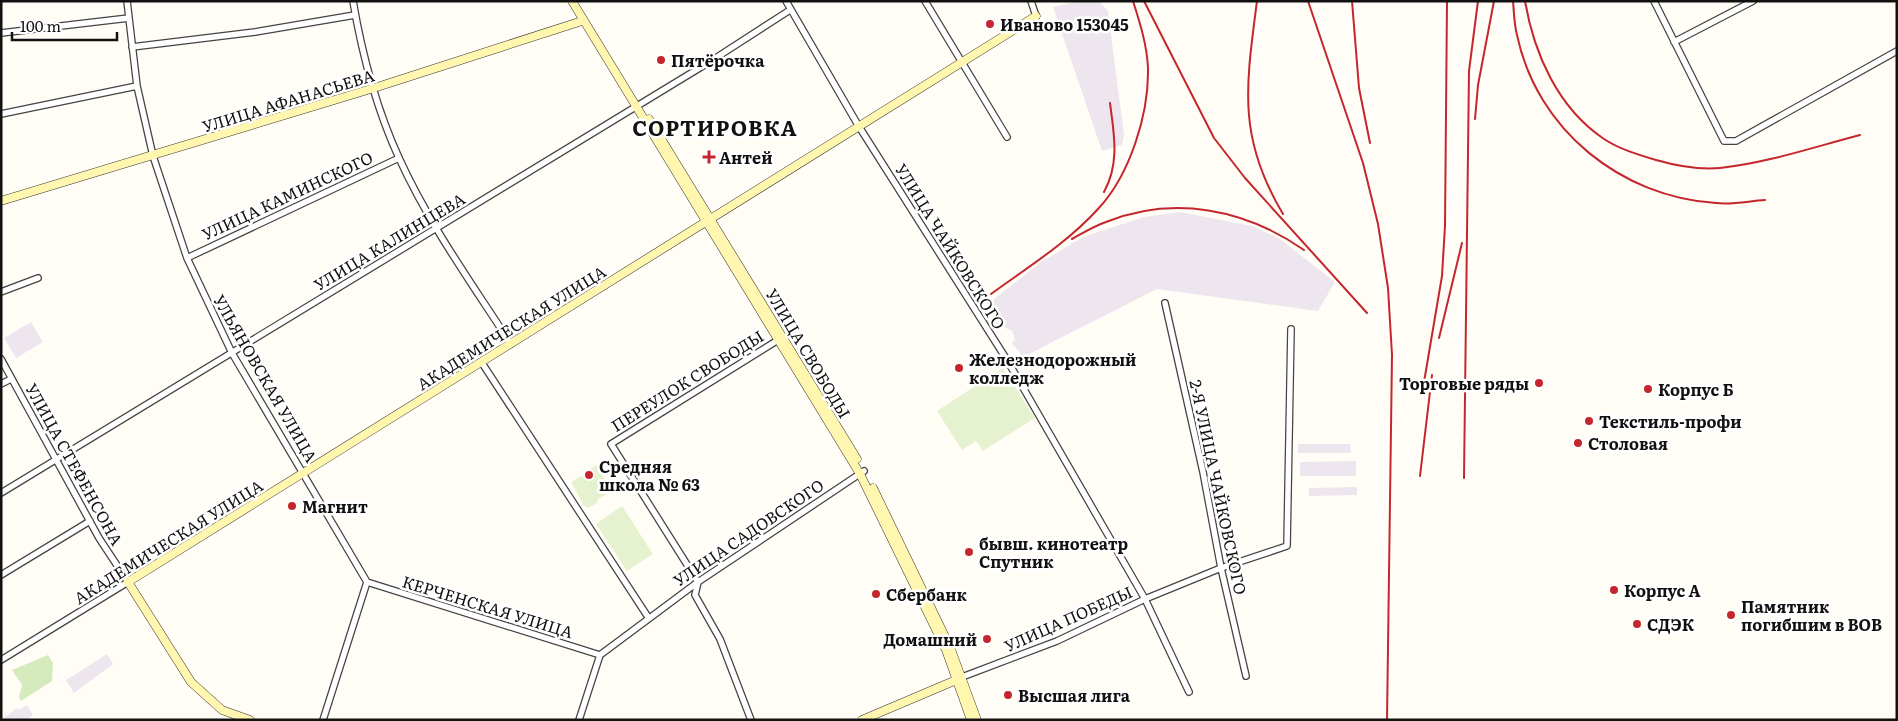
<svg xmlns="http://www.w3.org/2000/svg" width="1898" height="721" font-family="Literata,serif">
  <rect width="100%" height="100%" fill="#fffdf5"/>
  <path fill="#eee6ef" d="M 1080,1 L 1099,1 L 1108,11 L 1124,135 L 1122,145 L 1102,151 L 1053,7 Z
    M 1180,212 L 1252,226 L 1280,239 L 1335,282 L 1318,311 L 1157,289 L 1023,357 L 1012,343 L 1015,339 L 1012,331 L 1004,327 L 989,303 L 1041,262 L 1083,237 L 1144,217 Z
    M 31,322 L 43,342 L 16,358 L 4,338 Z
    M 1298,444 L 1350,444 L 1351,453 L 1298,453 Z
    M 1356,461 L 1356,476 L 1300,476 L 1300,462 Z
    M 1357,487 L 1357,495 L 1309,496 L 1309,488 Z
    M 107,654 L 113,664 L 74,693 L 66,680 Z
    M 27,705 L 33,715 L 27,720 L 1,720 L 17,708 L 19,710 Z"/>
  <path fill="#d5ebbd" d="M 48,655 L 53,663 L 52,681 L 21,701 L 19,697 L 22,685 L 12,670 Z"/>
  <path fill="#e6f2cf" d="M 1003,368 L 1035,418 L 983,451 L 976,441 L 962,450 L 937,411 Z
    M 596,465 L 612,491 L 598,499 L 597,503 L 588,508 L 584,506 L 571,482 L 581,476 L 584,477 L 583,474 Z
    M 622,506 L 653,554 L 627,571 L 596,524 Z"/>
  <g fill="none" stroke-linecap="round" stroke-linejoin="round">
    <defs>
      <path id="street" d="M 127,1 L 137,86 L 153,156 L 187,258 L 232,353 L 367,582
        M 353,1 C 362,54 377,110 399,158 C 429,224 472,284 511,344
        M 786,1 L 858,125 L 1007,360 L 1145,599 L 1189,692
        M 925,1 L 1007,137
        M 1031,1 L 1036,16
        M 1654,1 L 1724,141 L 1736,141 L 1897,51
        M 1,33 L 129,18
        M 1674,42 L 1753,1
        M 132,47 L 255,32 L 355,15
        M 1,114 L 137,86
        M 187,258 L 399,158
        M 1,292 L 38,278
        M 1165,303 L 1203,472 L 1221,568 L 1246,676
        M 1,359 L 99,538 L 128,582 L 1,660
        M 482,363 L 648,617
        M 1,384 L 11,379
        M 1,493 L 711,61 L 790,10
        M 1,575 L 90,521
        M 367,582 L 600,655
        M 962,677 L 1057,641 L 1145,599 L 1221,568 L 1287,546 L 1291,329
        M 323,720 L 367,582
        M 579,720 L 600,655 L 698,582 L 864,471
        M 751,720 L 720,639 L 695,595 L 698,582 L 611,444 L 778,340"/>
      <path id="secondary" d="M 572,1 L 860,474 L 946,650 L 971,720
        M 649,119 L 857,459
        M 1,201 L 374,88 L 582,21
        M 873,488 L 950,647 L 977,720
        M 250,720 L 222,710 L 191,682 L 128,582 C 431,394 732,203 1036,16
        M 862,720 L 961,678"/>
    </defs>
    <use href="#street" stroke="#444" stroke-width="8"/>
    <use href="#secondary" stroke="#333" stroke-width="9"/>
    <use href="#street" stroke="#fff" stroke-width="5.5"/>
    <use href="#secondary" stroke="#fff6b0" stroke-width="8"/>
    <path stroke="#c4262e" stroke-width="2" d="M 1144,1 L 1214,138 L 1245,178 L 1367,313
      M 1257,1 C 1246,86 1237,137 1283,214
      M 1308,1 L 1363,163 L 1378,224 L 1388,288 L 1392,355 L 1387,720
      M 1352,1 L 1359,88 L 1370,143
      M 1513,1 C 1514,12 1514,24 1517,35 C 1537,130 1621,197 1716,203 C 1732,205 1749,201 1765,200
      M 1525,1 C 1534,54 1558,108 1604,139 C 1619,149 1639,155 1656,160 C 1677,166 1698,170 1720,168 C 1767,163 1814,147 1860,135
      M 1475,119 L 1478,85 L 1494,1
      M 1104,192 C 1120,163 1114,134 1110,103
      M 1072,239 C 1083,233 1094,226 1106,222 C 1174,195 1245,209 1304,250
      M 991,294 C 1028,267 1067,243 1098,209 C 1130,175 1149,114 1148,68 C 1147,45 1140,23 1133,1
      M 1439,338 L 1462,243
      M 1424,382 L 1442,276 L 1445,226 L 1447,1
      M 1420,476 L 1432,375
      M 1464,478 L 1469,71 L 1478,1"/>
  </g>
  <g fill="#c4262e" stroke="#fff" stroke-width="2">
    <circle cx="990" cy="24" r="5"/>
    <circle cx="661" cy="60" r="5"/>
    <path d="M706.5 149.5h5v5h5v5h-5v5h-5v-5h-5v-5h5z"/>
    <circle cx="959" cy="368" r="5"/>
    <circle cx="1539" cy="383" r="5"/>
    <circle cx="1648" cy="389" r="5"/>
    <circle cx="1589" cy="421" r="5"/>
    <circle cx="1578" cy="443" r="5"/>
    <circle cx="589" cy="475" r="5"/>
    <circle cx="292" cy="506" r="5"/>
    <circle cx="969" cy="552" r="5"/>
    <circle cx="1614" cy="590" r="5"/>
    <circle cx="876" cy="594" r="5"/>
    <circle cx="1731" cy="615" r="5"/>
    <circle cx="1637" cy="624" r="5"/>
    <circle cx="987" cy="639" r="5"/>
    <circle cx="1008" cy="695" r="5"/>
  </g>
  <g text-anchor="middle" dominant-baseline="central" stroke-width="5" stroke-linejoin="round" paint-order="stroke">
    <g font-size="16" font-weight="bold" fill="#111" stroke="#fff" text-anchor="start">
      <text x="1000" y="24">Иваново 153045</text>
      <text x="671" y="60">Пятёрочка</text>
      <text x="719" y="157">Антей</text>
      <text x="969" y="359">Железнодорожный<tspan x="969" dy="18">колледж</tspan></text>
      <text x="1529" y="383" text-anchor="end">Торговые ряды</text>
      <text x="1658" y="389">Корпус Б</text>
      <text x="1599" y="421">Текстиль-профи</text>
      <text x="1588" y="443">Столовая</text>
      <text x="599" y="466">Средняя<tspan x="599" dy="18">школа № 63</tspan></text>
      <text x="302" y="506">Магнит</text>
      <text x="979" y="543">бывш. кинотеатр<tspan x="979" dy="18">Спутник</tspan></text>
      <text x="1624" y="590">Корпус А</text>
      <text x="886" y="594">Сбербанк</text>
      <text x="1741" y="606">Памятник<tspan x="1741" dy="18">погибшим в ВОВ</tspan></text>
      <text x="1647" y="624">СДЭК</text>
      <text x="977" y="639" text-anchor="end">Домашний</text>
      <text x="1018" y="695">Высшая лига</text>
    </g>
    <g font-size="16" fill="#111" stroke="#fff">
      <text transform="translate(288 100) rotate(-17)">УЛИЦА АФАНАСЬЕВА</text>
      <text transform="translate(287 195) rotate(-25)">УЛИЦА КАМИНСКОГО</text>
      <text transform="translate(389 241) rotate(-31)">УЛИЦА КАЛИНЦЕВА</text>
      <text transform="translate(951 246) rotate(58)">УЛИЦА ЧАЙКОВСКОГО</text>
      <text transform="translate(511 327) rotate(-32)">АКАДЕМИЧЕСКАЯ УЛИЦА</text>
      <text transform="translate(809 353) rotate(59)">УЛИЦА СВОБОДЫ</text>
      <text transform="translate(266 378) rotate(60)">УЛЬЯНОВСКАЯ УЛИЦА</text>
      <text transform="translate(687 380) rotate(-32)">ПЕРЕУЛОК СВОБОДЫ</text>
      <text transform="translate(75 464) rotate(61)">УЛИЦА СТЕФЕНСОНА</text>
      <text transform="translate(1219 487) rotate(78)">2-Я УЛИЦА ЧАЙКОВСКОГО</text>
      <text transform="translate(748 532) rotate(-34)">УЛИЦА САДОВСКОГО</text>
      <text transform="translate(168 541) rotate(-32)">АКАДЕМИЧЕСКАЯ УЛИЦА</text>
      <text transform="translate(488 606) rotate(17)">КЕРЧЕНСКАЯ УЛИЦА</text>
      <text transform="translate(1068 618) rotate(-24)">УЛИЦА ПОБЕДЫ</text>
    </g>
    <g font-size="21" font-weight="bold" letter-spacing="1" fill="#111" stroke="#fff">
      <text x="715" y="126">СОРТИРОВКА</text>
    </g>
  </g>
  <rect width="1898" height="721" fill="none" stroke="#111111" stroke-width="5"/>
  <path d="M12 32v8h105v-8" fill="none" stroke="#111111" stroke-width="2.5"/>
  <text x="20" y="32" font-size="15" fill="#111111" stroke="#ffffff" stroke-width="4" paint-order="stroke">100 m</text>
</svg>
